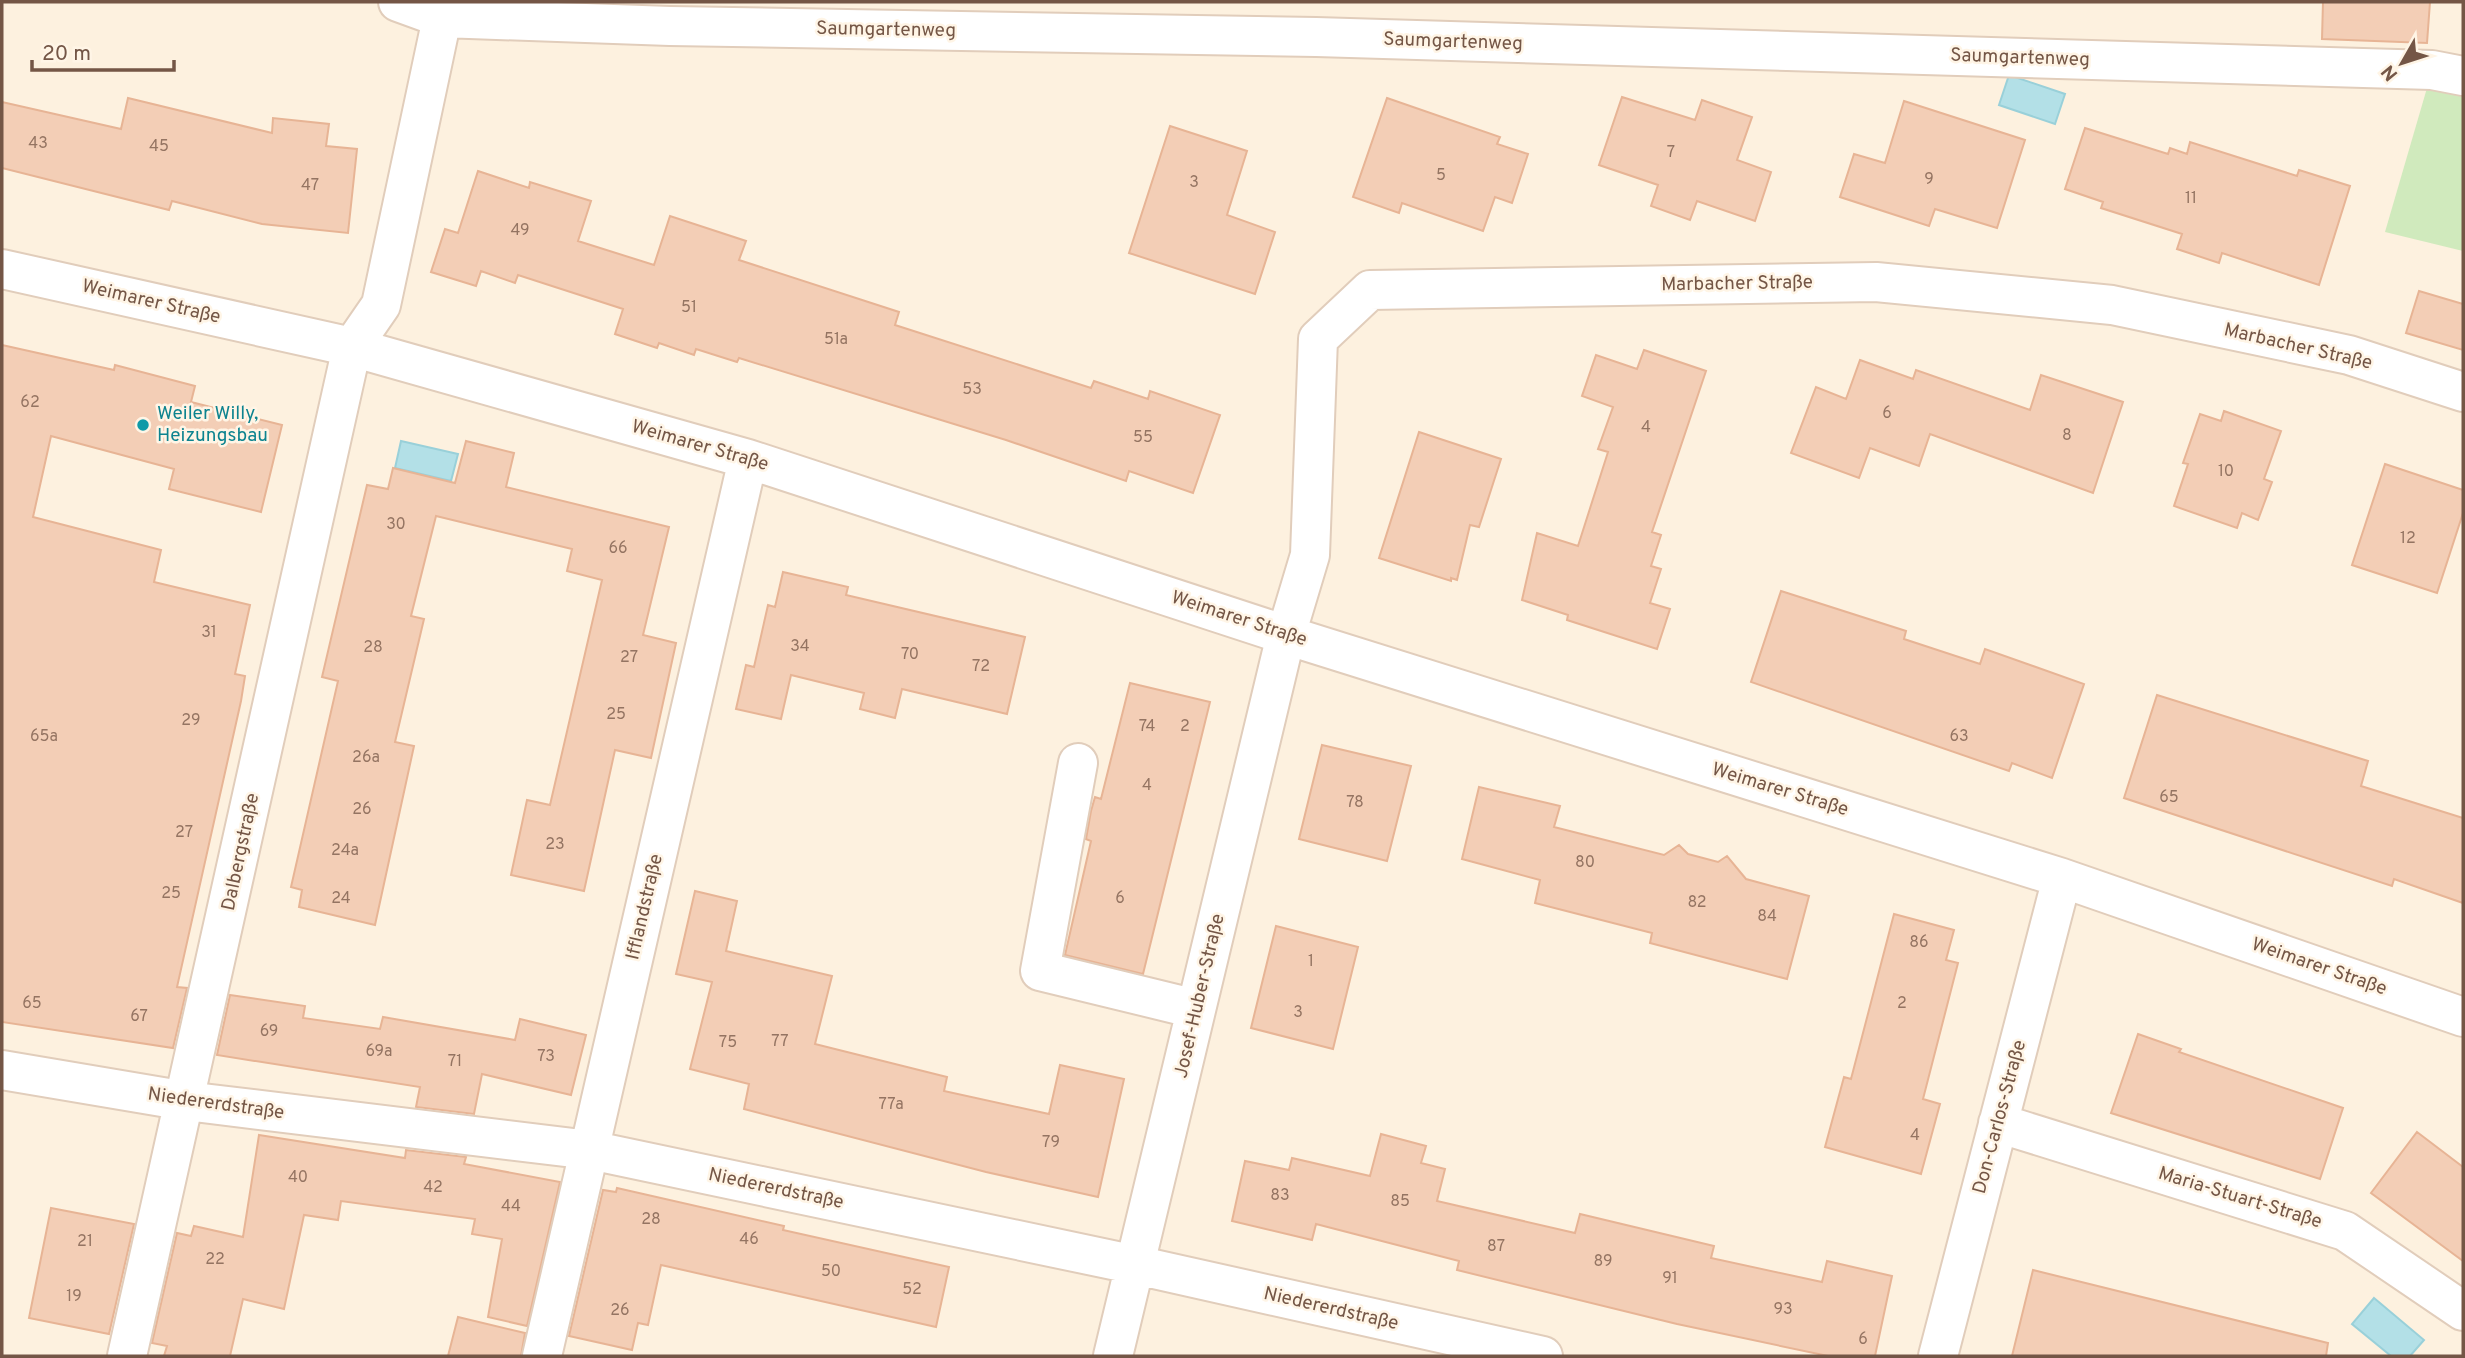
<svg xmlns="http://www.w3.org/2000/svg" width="2465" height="1358" font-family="Overpass,sans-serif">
  <rect width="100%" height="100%" fill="#fdf1df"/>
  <path fill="#d0eabd" d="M 2427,88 L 2463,89 L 2463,251 L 2385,232 Z"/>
  <path fill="#b3e0e7" stroke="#99d0d9" stroke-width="2" d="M 2009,75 L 2065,94 L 2055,124 L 1999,105 Z
    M 401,441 L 458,454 L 451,481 L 395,468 Z
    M 2374,1298 L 2424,1340 L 2410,1356 L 2391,1356 L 2352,1324 Z"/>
  <path fill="#f3ceb6" stroke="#e7b495" stroke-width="2" d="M 2323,2 L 2430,2 L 2427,43 L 2322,39 Z
    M 1622,97 L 1695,120 L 1702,100 L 1752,117 L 1737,160 L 1771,172 L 1755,221 L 1697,201 L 1690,220 L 1651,206 L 1658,185 L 1599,165 Z
    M 128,98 L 272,133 L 273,118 L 329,124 L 326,146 L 357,149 L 348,233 L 262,224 L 172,201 L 169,210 L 2,168 L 2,102 L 121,129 Z
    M 1387,98 L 1500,137 L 1497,144 L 1528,154 L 1512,203 L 1495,197 L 1483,231 L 1402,203 L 1399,213 L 1353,197 Z
    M 1904,101 L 2025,140 L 1997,228 L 1935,209 L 1929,226 L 1840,197 L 1854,154 L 1885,163 Z
    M 1170,126 L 1247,151 L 1227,215 L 1275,232 L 1255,294 L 1129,253 Z
    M 2085,128 L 2168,154 L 2170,148 L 2187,154 L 2190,142 L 2297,176 L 2299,170 L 2350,186 L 2319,285 L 2222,253 L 2219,263 L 2177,249 L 2182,234 L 2101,208 L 2103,202 L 2065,189 Z
    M 478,171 L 529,188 L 530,182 L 591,201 L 578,241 L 654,265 L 670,216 L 746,241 L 739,260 L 899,312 L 895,325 L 1091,388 L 1094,381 L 1148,399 L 1150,391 L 1220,415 L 1193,493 L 1129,471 L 1126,481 L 1006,440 L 739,358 L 737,362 L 696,349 L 694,355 L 659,343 L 657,348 L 615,334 L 623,309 L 518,275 L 515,283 L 481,271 L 476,286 L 431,272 L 445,229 L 458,233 Z
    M 2419,291 L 2463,304 L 2463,350 L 2406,333 Z
    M 2,345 L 114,370 L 115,365 L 195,386 L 191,402 L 282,425 L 261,512 L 169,489 L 174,469 L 51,436 L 33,517 L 161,550 L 154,582 L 250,605 L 235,674 L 245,676 L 241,701 L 177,987 L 187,988 L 173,1048 L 2,1022 Z
    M 1644,350 L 1706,371 L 1652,532 L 1661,535 L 1651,566 L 1661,569 L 1650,603 L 1670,609 L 1657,649 L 1567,620 L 1568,615 L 1522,600 L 1537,533 L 1578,546 L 1608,452 L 1598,449 L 1613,407 L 1582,396 L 1596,355 L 1637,369 Z
    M 1860,360 L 1913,379 L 1916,370 L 2030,410 L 2041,375 L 2123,402 L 2093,493 L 1930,434 L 1919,466 L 1870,448 L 1859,478 L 1791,453 L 1816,387 L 1846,399 Z
    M 2224,411 L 2281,431 L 2264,479 L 2272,482 L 2258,520 L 2242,513 L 2237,528 L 2174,506 L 2188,464 L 2183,463 L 2200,414 L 2221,421 Z
    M 1419,432 L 1501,459 L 1479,527 L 1470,525 L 1457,580 L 1451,578 L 1451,581 L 1379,558 Z
    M 466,441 L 514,453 L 506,487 L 669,527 L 643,635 L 676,643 L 651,758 L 615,750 L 584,891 L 511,875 L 527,800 L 550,805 L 602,580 L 567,571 L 572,549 L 436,516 L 411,616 L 424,619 L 395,742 L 414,746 L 375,925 L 299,907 L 302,890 L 291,887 L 338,681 L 322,677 L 367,485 L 388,489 L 393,468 L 455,483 Z
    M 2385,464 L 2463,490 L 2463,513 L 2437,593 L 2352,565 Z
    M 783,572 L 848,587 L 846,595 L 1025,637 L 1007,714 L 902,689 L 895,718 L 860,709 L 864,693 L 791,675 L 781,719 L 736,709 L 746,665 L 754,667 L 768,605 L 775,607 Z
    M 1781,591 L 1906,631 L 1904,639 L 1980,664 L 1985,649 L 2084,684 L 2052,778 L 2012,763 L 2009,771 L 1751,682 Z
    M 1130,683 L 1210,702 L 1143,974 L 1065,955 L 1091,841 L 1086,839 L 1091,811 L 1095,797 L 1101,799 Z
    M 2157,695 L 2368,761 L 2361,786 L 2463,818 L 2463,903 L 2394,879 L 2392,886 L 2124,798 Z
    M 1322,745 L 1411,766 L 1387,861 L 1299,839 Z
    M 1479,787 L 1560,806 L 1554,827 L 1664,855 L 1679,845 L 1688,854 L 1718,862 L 1727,856 L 1746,879 L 1809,896 L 1787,979 L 1650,943 L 1652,933 L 1535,903 L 1540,880 L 1462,859 Z
    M 695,891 L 737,901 L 726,951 L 832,976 L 815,1044 L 947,1077 L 944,1091 L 1049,1114 L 1060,1065 L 1124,1079 L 1098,1197 L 986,1172 L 744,1109 L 749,1084 L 690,1069 L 712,982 L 676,974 Z
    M 1894,914 L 1954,930 L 1946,960 L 1958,963 L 1923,1099 L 1940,1104 L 1921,1174 L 1825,1147 L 1844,1077 L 1851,1079 Z
    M 1276,926 L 1358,947 L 1333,1049 L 1251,1028 Z
    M 230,995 L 305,1006 L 303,1018 L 380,1029 L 383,1017 L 515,1040 L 520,1019 L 586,1035 L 571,1095 L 482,1074 L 474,1114 L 416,1107 L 420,1087 L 217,1055 Z
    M 2138,1034 L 2181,1049 L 2179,1052 L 2343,1108 L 2320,1179 L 2111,1113 Z
    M 2417,1132 L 2463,1167 L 2463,1261 L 2371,1193 Z
    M 1381,1134 L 1426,1146 L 1421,1163 L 1445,1169 L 1437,1201 L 1575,1233 L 1580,1214 L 1714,1246 L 1711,1258 L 1822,1282 L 1827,1261 L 1892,1276 L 1875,1356 L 1828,1356 L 1677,1324 L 1457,1270 L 1459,1261 L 1316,1224 L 1312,1240 L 1232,1221 L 1245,1161 L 1289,1170 L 1292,1158 L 1370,1176 Z
    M 259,1135 L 405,1158 L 406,1150 L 466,1157 L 464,1164 L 560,1182 L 527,1326 L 488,1317 L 502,1239 L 472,1234 L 475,1219 L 341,1201 L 338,1220 L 304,1215 L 284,1309 L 243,1299 L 230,1356 L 164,1356 L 167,1346 L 152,1343 L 177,1233 L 191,1236 L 194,1226 L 243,1237 Z
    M 617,1188 L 784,1226 L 783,1230 L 949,1267 L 936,1327 L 661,1265 L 648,1325 L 638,1323 L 632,1350 L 569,1336 L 603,1190 L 616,1192 Z
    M 51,1208 L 134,1224 L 109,1334 L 29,1318 Z
    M 2033,1270 L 2328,1343 L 2326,1356 L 2012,1356 Z
    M 458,1317 L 525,1333 L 521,1356 L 448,1356 Z"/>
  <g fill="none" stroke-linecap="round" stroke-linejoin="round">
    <defs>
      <path id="minor" d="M 398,2 L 442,18 L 670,26 L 1316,37 L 2432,70 L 2463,76
        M 2,269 L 352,347 L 748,459 L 1286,635 L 2062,878 L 2463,1017
        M 1078,763 L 1040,971 L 1196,1009
        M 2,1070 L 186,1101 L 590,1150 L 1136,1265 L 1543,1356
        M 1998,1123 L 2345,1231 L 2463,1311
        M 127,1356 L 352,347 L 381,305 L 442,18
        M 542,1356 L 748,459
        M 1113,1356 L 1286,635 L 1310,555 L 1318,339 L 1370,290 L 1876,282 L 2112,305 L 2349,355 L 2463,392
        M 1938,1356 L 2062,878"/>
    </defs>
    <use href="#minor" stroke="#e1cdbb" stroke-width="42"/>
    <use href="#minor" stroke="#fff" stroke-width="38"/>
  </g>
  <circle fill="#0f9aa8" stroke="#fff5e6" stroke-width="2.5" cx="143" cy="425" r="7"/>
  <g text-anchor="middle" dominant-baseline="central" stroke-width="5" stroke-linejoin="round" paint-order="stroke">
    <g font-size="16" fill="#947462">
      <text x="38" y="144">43</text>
      <text x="159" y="147">45</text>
      <text x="1671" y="153">7</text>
      <text x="1441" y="176">5</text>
      <text x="1929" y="180">9</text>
      <text x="1194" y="183">3</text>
      <text x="310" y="186">47</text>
      <text x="2191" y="199">11</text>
      <text x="520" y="231">49</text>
      <text x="689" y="308">51</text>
      <text x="836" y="340">51a</text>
      <text x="972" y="390">53</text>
      <text x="30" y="403">62</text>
      <text x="1887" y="414">6</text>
      <text x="1646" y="428">4</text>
      <text x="2067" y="436">8</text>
      <text x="1143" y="438">55</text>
      <text x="2226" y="472">10</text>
      <text x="396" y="525">30</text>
      <text x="2408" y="539">12</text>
      <text x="618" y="549">66</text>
      <text x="209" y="633">31</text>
      <text x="800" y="647">34</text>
      <text x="373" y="648">28</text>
      <text x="910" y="655">70</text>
      <text x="629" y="658">27</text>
      <text x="981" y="667">72</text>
      <text x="616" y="715">25</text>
      <text x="191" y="721">29</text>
      <text x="1147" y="727">74</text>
      <text x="1185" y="727">2</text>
      <text x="44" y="737">65a</text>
      <text x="1959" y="737">63</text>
      <text x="366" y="758">26a</text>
      <text x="1147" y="786">4</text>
      <text x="2169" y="798">65</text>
      <text x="1355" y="803">78</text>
      <text x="362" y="810">26</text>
      <text x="184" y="833">27</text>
      <text x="555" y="845">23</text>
      <text x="345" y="851">24a</text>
      <text x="1585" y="863">80</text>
      <text x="171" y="894">25</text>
      <text x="341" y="899">24</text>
      <text x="1120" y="899">6</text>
      <text x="1697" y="903">82</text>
      <text x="1767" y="917">84</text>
      <text x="1919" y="943">86</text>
      <text x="1311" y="962">1</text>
      <text x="32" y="1004">65</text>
      <text x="1902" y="1004">2</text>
      <text x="1298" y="1013">3</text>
      <text x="139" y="1017">67</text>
      <text x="269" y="1032">69</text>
      <text x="780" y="1042">77</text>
      <text x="728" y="1043">75</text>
      <text x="379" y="1052">69a</text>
      <text x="546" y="1057">73</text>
      <text x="455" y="1062">71</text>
      <text x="891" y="1105">77a</text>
      <text x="1915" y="1136">4</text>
      <text x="1051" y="1143">79</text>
      <text x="298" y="1178">40</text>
      <text x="433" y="1188">42</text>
      <text x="1280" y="1196">83</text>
      <text x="1400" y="1202">85</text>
      <text x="511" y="1207">44</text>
      <text x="651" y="1220">28</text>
      <text x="749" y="1240">46</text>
      <text x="85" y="1242">21</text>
      <text x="1496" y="1247">87</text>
      <text x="215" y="1260">22</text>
      <text x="1603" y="1262">89</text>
      <text x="831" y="1272">50</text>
      <text x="1670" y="1279">91</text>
      <text x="912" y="1290">52</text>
      <text x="74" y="1297">19</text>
      <text x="1783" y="1310">93</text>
      <text x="620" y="1311">26</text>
      <text x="1863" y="1340">6</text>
    </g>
    <g font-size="19" fill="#745646" stroke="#fff5e6">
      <text transform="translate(886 30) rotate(1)">Saumgartenweg</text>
      <text transform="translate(1453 42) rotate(2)">Saumgartenweg</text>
      <text transform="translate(2020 58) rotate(2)">Saumgartenweg</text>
      <text transform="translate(1737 284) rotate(-1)">Marbacher Straße</text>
      <text transform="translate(151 302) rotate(13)">Weimarer Straße</text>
      <text transform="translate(2298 347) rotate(13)">Marbacher Straße</text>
      <text transform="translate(700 446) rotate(16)">Weimarer Straße</text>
      <text transform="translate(1239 619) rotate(18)">Weimarer Straße</text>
      <text transform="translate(1780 790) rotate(17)">Weimarer Straße</text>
      <text transform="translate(241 852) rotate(-78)">Dalbergstraße</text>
      <text transform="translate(645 907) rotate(-77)">Ifflandstraße</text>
      <text transform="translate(2319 967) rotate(19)">Weimarer Straße</text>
      <text transform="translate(1200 996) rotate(-77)">Josef-Huber-Straße</text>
      <text transform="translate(216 1104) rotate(8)">Niedererdstraße</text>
      <text transform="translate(2000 1117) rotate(-75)">Don-Carlos-Straße</text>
      <text transform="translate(776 1189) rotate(12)">Niedererdstraße</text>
      <text transform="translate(2240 1198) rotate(17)">Maria-Stuart-Straße</text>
      <text transform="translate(1331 1309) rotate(13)">Niedererdstraße</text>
    </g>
    <g font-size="19" fill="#0d838f" stroke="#fff5e6" text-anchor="start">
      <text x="157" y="414">Weiler Willy,<tspan x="157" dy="22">Heizungsbau</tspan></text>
    </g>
  </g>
  <rect width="2465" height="1358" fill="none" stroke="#745646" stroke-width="7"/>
  <g transform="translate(2402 63) rotate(231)" stroke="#fff5e6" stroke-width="5" paint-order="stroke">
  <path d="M0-5L12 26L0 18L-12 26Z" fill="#745646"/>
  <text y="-10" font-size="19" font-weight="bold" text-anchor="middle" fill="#745646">N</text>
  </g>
  <path d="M32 60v10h142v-10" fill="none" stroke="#745646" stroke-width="3.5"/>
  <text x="42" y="60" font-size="21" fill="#745646" stroke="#fff5e6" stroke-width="5" paint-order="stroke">20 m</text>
</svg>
